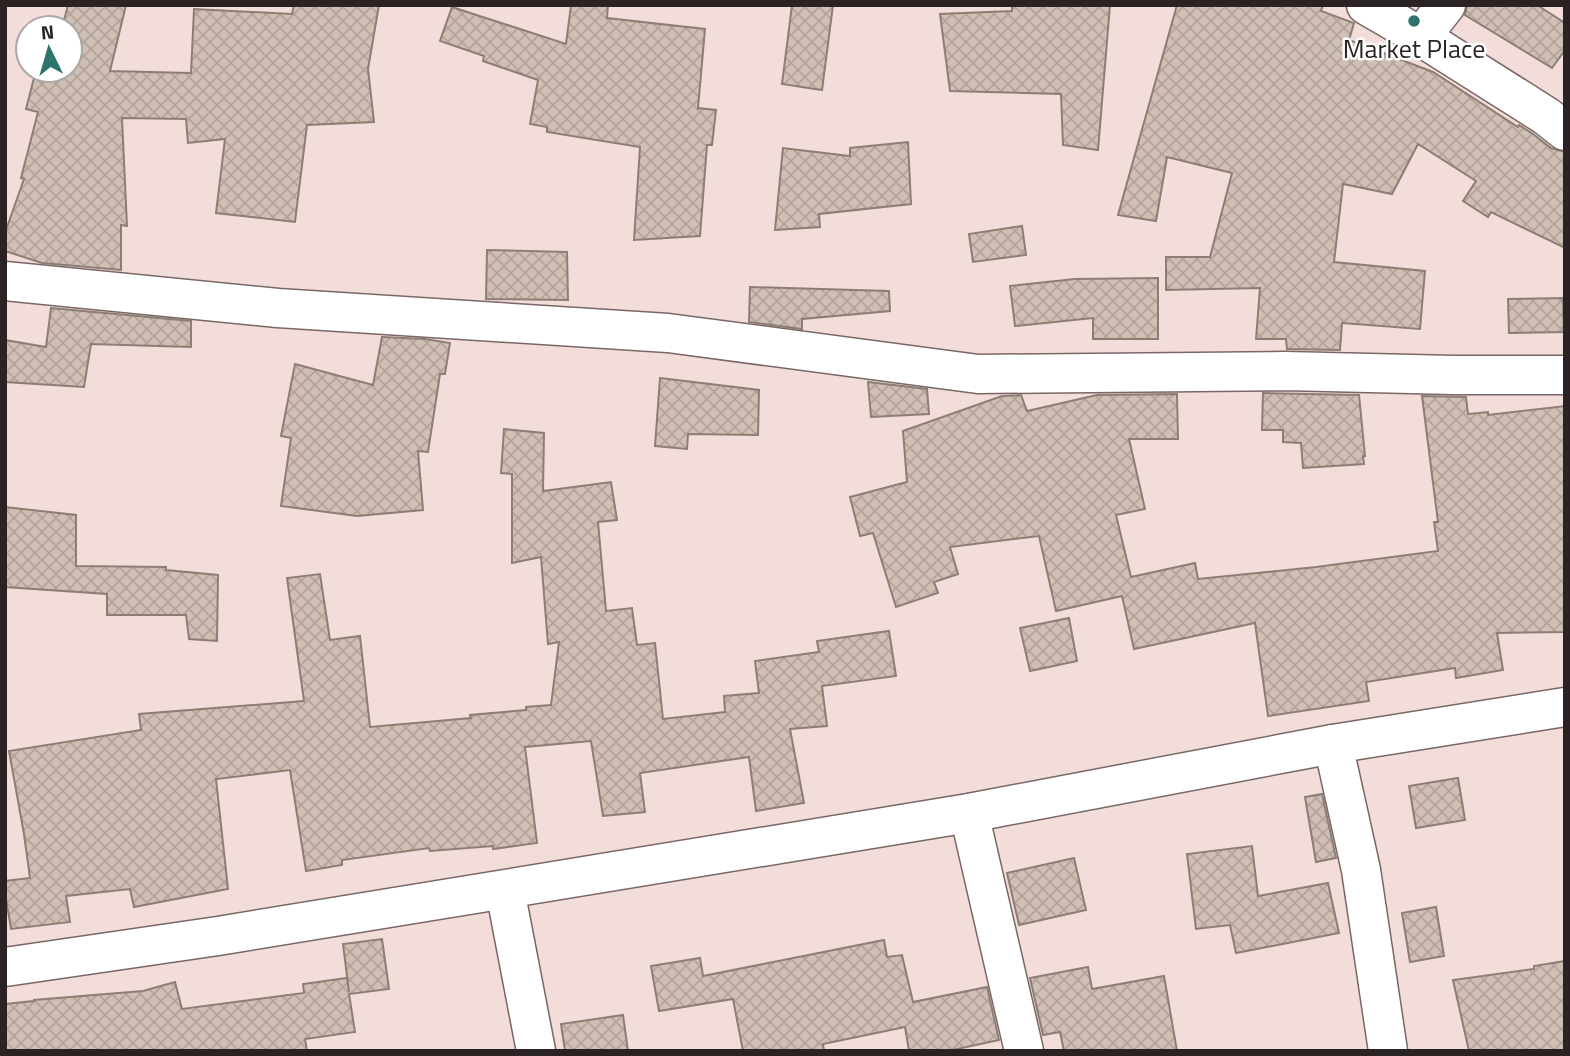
<svg xmlns="http://www.w3.org/2000/svg" width="1570" height="1056" font-family="'Titillium Web',sans-serif">
  <defs>
    <pattern id="building-cross-hatch" width="8" height="8" patternUnits="userSpaceOnUse" patternTransform="scale(1.75)"><rect width="8" height="8" fill="#cfbfb4"/><path d="M0 0l8 8M0 8l8-8" fill="none" stroke="#b2a49a"/></pattern>
  </defs>
  <rect width="100%" height="100%" fill="#f2dddb"/>
  <path fill="url(#building-cross-hatch)" stroke="#8d7e74" stroke-width="2" d="M 68,5 L 126,5 L 110,71 L 191,73 L 194,9 L 292,14 L 294,5 L 379,5 L 368,69 L 374,122 L 307,125 L 295,222 L 216,213 L 225,139 L 188,143 L 186,119 L 122,118 L 127,226 L 121,225 L 121,270 L 42,263 L 5,251 L 5,233 L 24,179 L 21,178 L 38,112 L 26,109 L 36,70 L 70,70 L 70,28 L 62,28 Z
    M 571,5 L 608,5 L 607,18 L 705,29 L 698,108 L 716,110 L 712,145 L 707,145 L 700,236 L 634,240 L 640,147 L 547,132 L 547,127 L 530,124 L 538,80 L 483,61 L 484,56 L 440,41 L 452,7 L 566,44 Z
    M 792,5 L 833,5 L 822,90 L 782,84 Z
    M 1012,5 L 1110,5 L 1098,150 L 1063,145 L 1061,94 L 950,91 L 940,14 L 1012,11 Z
    M 1177,5 L 1323,5 L 1321,11 L 1354,23 L 1349,40 L 1433,72 L 1518,127 L 1519,125 L 1533,134 L 1551,148 L 1565,152 L 1565,248 L 1491,212 L 1488,217 L 1463,201 L 1476,181 L 1418,144 L 1392,194 L 1343,184 L 1334,262 L 1425,271 L 1420,329 L 1342,323 L 1340,350 L 1287,349 L 1286,339 L 1256,339 L 1260,288 L 1166,290 L 1166,257 L 1210,257 L 1232,173 L 1167,157 L 1156,221 L 1118,215 Z
    M 1467,5 L 1537,5 L 1565,23 L 1565,50 L 1552,68 L 1465,15 Z
    M 908,142 L 911,204 L 819,214 L 820,227 L 775,230 L 783,148 L 850,156 L 850,148 Z
    M 1022,226 L 1026,255 L 973,262 L 969,234 Z
    M 487,250 L 567,252 L 568,300 L 486,299 Z
    M 1158,278 L 1158,339 L 1093,339 L 1093,318 L 1015,326 L 1010,286 L 1075,279 Z
    M 750,287 L 889,291 L 890,311 L 802,319 L 802,329 L 749,322 Z
    M 1563,298 L 1564,332 L 1509,333 L 1508,299 Z
    M 51,308 L 191,321 L 191,347 L 91,344 L 84,387 L 5,382 L 5,340 L 46,347 Z
    M 382,337 L 425,339 L 450,343 L 445,374 L 440,374 L 428,452 L 418,451 L 423,510 L 357,516 L 281,506 L 291,438 L 281,436 L 295,364 L 373,385 Z
    M 660,378 L 759,390 L 758,435 L 688,434 L 687,449 L 655,446 Z
    M 868,382 L 927,389 L 929,414 L 871,417 Z
    M 1263,393 L 1359,395 L 1365,456 L 1363,456 L 1364,464 L 1303,468 L 1301,443 L 1283,442 L 1283,430 L 1262,430 Z
    M 1177,394 L 1178,439 L 1129,439 L 1145,509 L 1116,515 L 1131,577 L 1195,563 L 1198,579 L 1316,567 L 1438,551 L 1434,522 L 1438,522 L 1422,396 L 1466,397 L 1468,414 L 1488,412 L 1488,415 L 1565,406 L 1565,632 L 1497,633 L 1503,670 L 1456,678 L 1455,668 L 1366,682 L 1369,701 L 1268,716 L 1255,623 L 1134,649 L 1122,596 L 1056,611 L 1039,536 L 950,547 L 958,574 L 934,582 L 938,593 L 896,607 L 873,533 L 860,536 L 850,497 L 907,482 L 903,431 L 1002,396 L 1021,395 L 1027,411 L 1097,395 Z
    M 504,429 L 544,433 L 543,491 L 611,482 L 617,520 L 598,522 L 606,611 L 632,608 L 637,645 L 655,643 L 663,719 L 725,712 L 724,696 L 759,693 L 755,661 L 819,652 L 817,641 L 889,631 L 896,676 L 822,686 L 827,726 L 790,729 L 804,803 L 756,811 L 749,757 L 640,773 L 645,812 L 603,816 L 591,741 L 525,747 L 537,843 L 493,849 L 493,846 L 430,851 L 429,848 L 342,860 L 342,865 L 306,871 L 290,770 L 216,779 L 228,889 L 134,907 L 130,889 L 66,896 L 70,922 L 11,929 L 5,893 L 5,881 L 30,878 L 24,834 L 9,751 L 141,730 L 139,714 L 304,701 L 287,578 L 320,574 L 330,640 L 360,636 L 370,727 L 471,718 L 470,715 L 526,710 L 526,707 L 551,705 L 559,642 L 548,644 L 541,557 L 512,563 L 512,474 L 501,473 Z
    M 5,507 L 76,515 L 76,566 L 166,567 L 166,570 L 218,575 L 217,641 L 189,639 L 186,615 L 107,615 L 107,594 L 5,587 Z
    M 1069,618 L 1077,661 L 1030,671 L 1020,628 Z
    M 1458,778 L 1465,820 L 1416,828 L 1409,786 Z
    M 1322,794 L 1336,858 L 1316,862 L 1305,797 Z
    M 1252,846 L 1258,896 L 1328,883 L 1339,933 L 1236,953 L 1230,925 L 1196,929 L 1187,854 Z
    M 1074,858 L 1086,910 L 1019,925 L 1007,873 Z
    M 1436,907 L 1444,956 L 1410,962 L 1402,913 Z
    M 382,939 L 389,989 L 349,994 L 355,1032 L 305,1039 L 307,1051 L 5,1051 L 5,1004 L 34,1001 L 34,1000 L 143,991 L 175,982 L 182,1009 L 304,993 L 303,984 L 347,978 L 349,992 L 343,944 Z
    M 884,940 L 887,957 L 902,955 L 913,1002 L 987,987 L 999,1040 L 948,1051 L 909,1051 L 905,1027 L 823,1044 L 824,1051 L 743,1051 L 733,999 L 659,1011 L 651,966 L 700,958 L 703,976 Z
    M 1565,961 L 1565,1051 L 1469,1051 L 1453,980 L 1534,969 L 1534,966 Z
    M 1088,967 L 1092,989 L 1164,976 L 1177,1051 L 1064,1051 L 1060,1032 L 1043,1035 L 1030,978 Z
    M 623,1015 L 628,1051 L 565,1051 L 561,1024 Z"/>
  <g fill="none" stroke-linecap="round" stroke-linejoin="round">
    <defs>
      <path id="street" d="M 1366,5 L 1421,37 L 1546,116 L 1565,131
        M 1421,37 L 1446,5
        M 5,281 L 278,308 L 668,333 L 978,374 L 1285,371 L 1453,375 L 1565,375
        M 1333,744 L 1361,870 L 1388,1051
        M 969,813 L 1024,1051
        M 505,890 L 536,1051"/>
      <path id="highway" d="M 5,967 L 218,936 L 969,813 L 1333,744 L 1565,707"/>
    </defs>
    <use href="#street" stroke="#796765" stroke-width="41"/>
    <use href="#highway" stroke="#796765" stroke-width="41"/>
    <use href="#street" stroke="#fff" stroke-width="38"/>
    <use href="#highway" stroke="#fff" stroke-width="38"/>
  </g>
  <circle fill="#2d746c" stroke="#fff" stroke-width="2.5" cx="1414" cy="21" r="7"/>
  <g text-anchor="middle" dominant-baseline="central" stroke-width="5" stroke-linejoin="round" paint-order="stroke">
    <g font-size="26" fill="#2b2323" stroke="#fff">
      <text x="1414" y="48">Market Place</text>
    </g>
  </g>
  <rect width="1570" height="1056" fill="none" stroke="#2b2323" stroke-width="14"/>
  <g transform="translate(49 49) rotate(355)"><circle r="33" fill="#ffffff" stroke="#aaa7a7" stroke-width="2"/>
  <path d="M0-5L12 26L0 18L-12 26Z" fill="#2d746c"/>
  <text y="-10" font-size="19" font-weight="bold" text-anchor="middle" fill="#2b2323">N</text>
  </g>
</svg>
